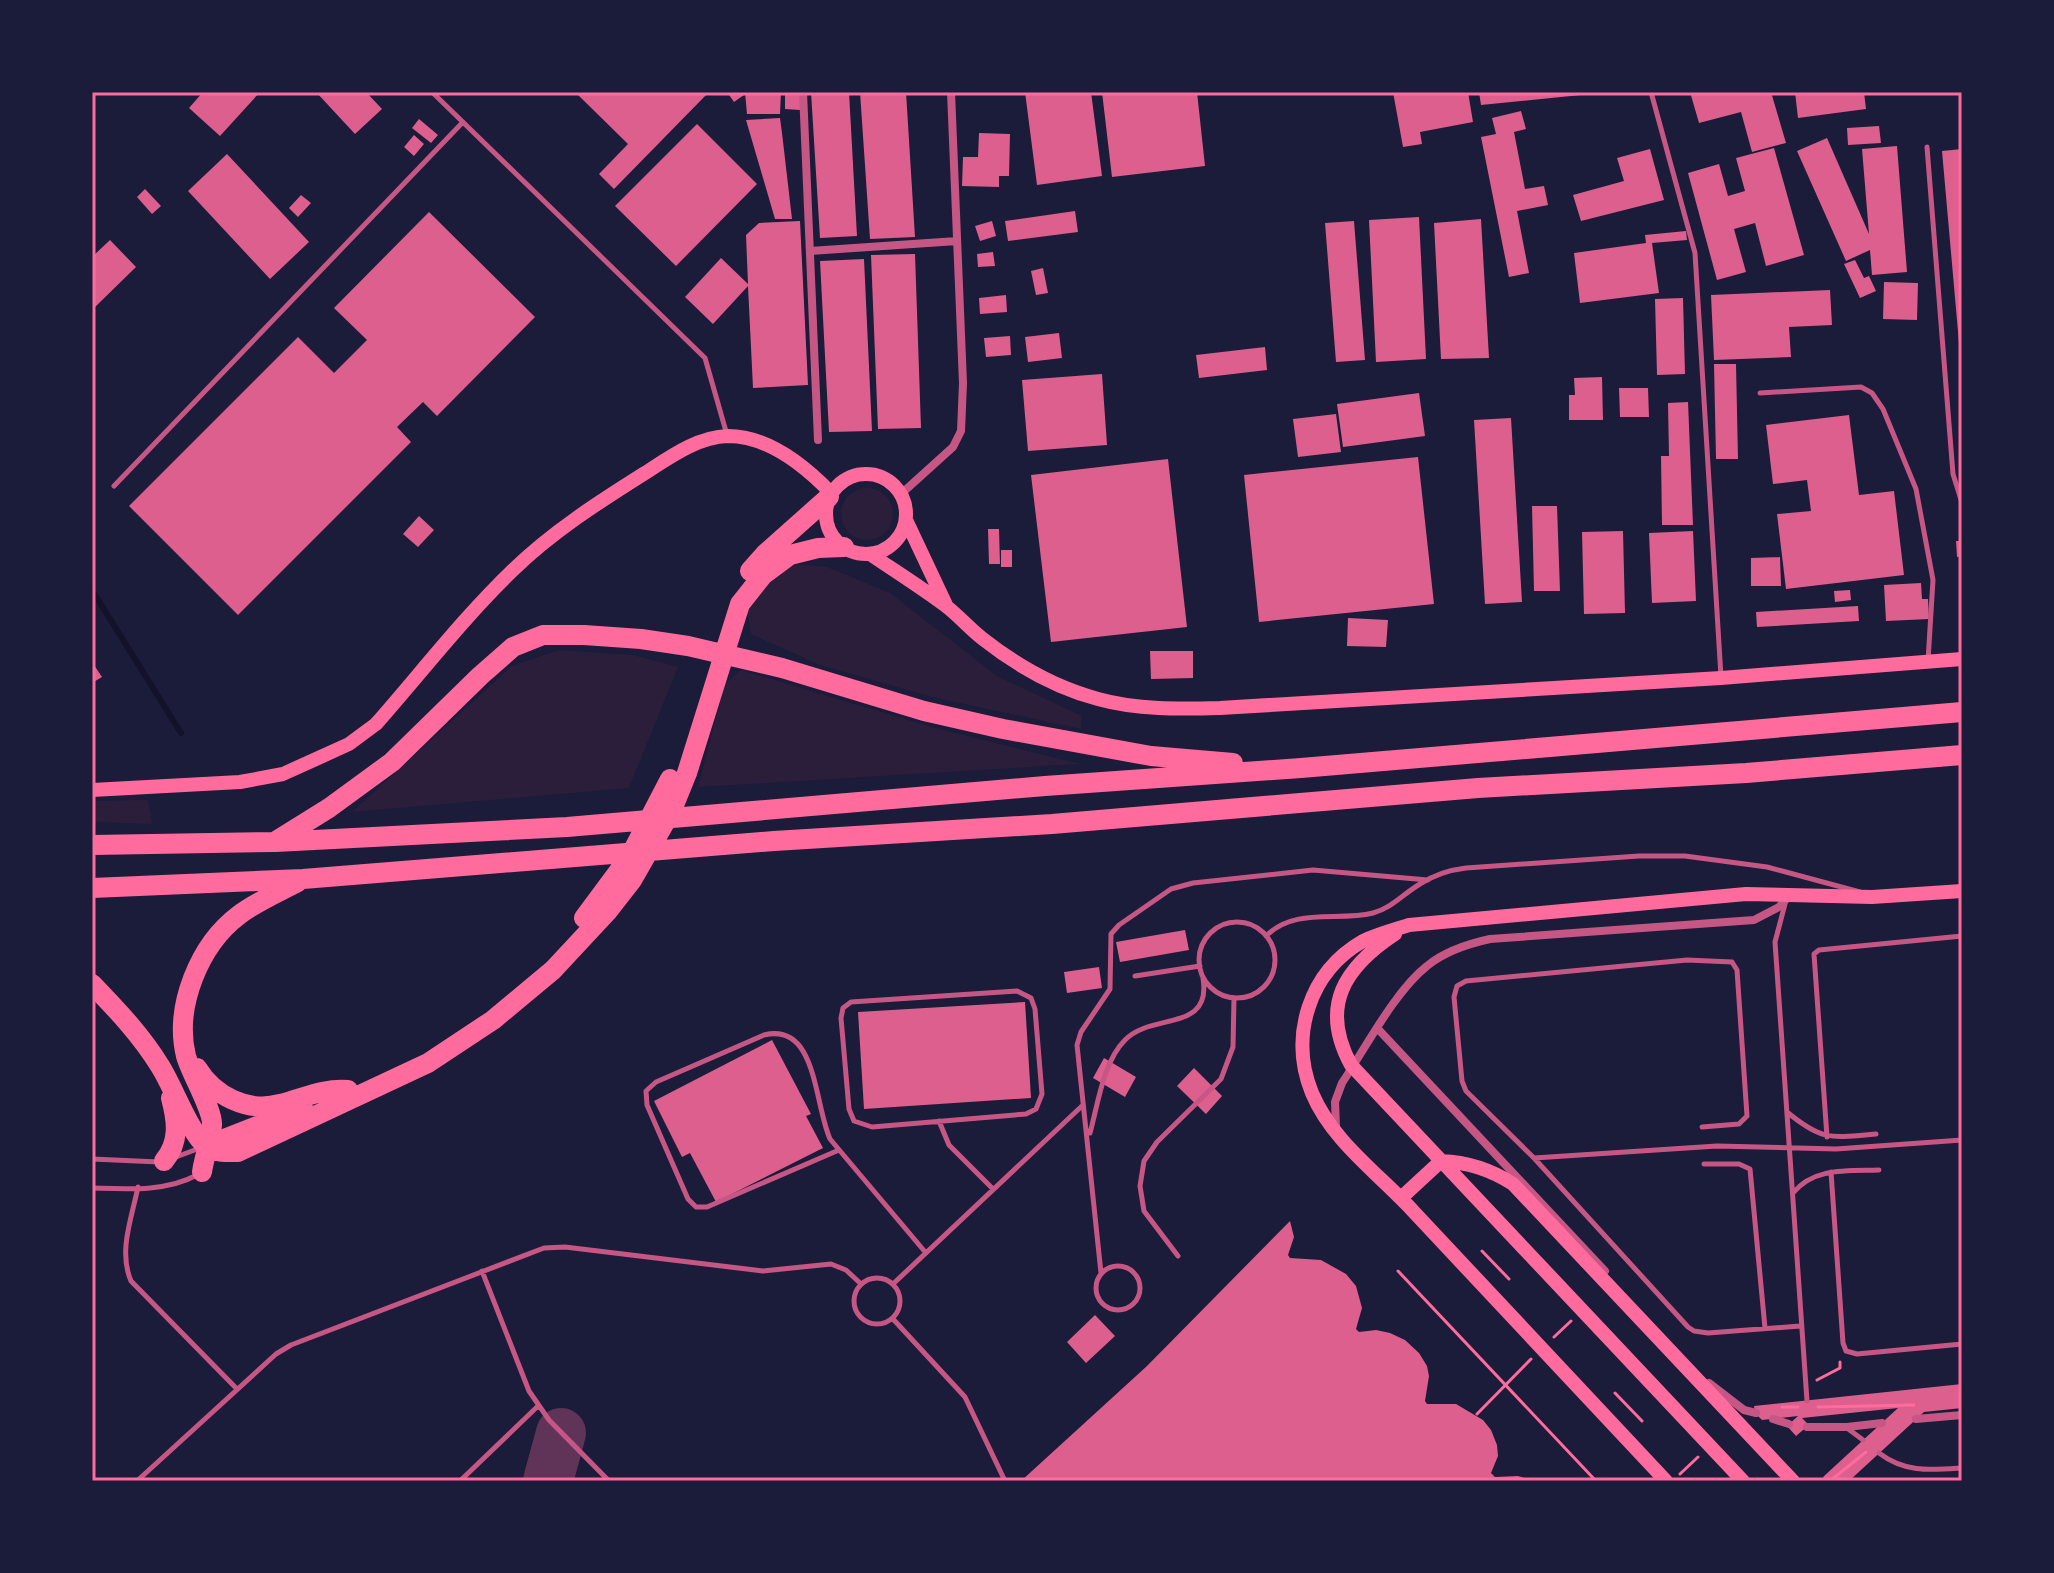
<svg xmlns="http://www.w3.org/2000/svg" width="2054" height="1573" font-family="Arial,sans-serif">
  <rect width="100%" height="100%" fill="#1b1b3a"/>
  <path fill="#2a1e3b" d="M841 514a26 26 0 1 1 52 0a26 26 0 1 1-52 0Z
    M 796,564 L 827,567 L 890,593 L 997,676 L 1082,716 L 1081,729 L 932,697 L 820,665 L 751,634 L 747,610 L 763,584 Z
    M 559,650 L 633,655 L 678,667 L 629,788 L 352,812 L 512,666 Z
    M 741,670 L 935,728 L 1080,764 L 698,787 L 725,684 Z
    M 148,800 L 152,824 L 92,822 L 92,801 Z"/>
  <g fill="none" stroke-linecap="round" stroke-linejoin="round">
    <path stroke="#12122b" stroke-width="6" d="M 92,590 L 181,733"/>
    <path stroke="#603358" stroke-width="50" d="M 548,1481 L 561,1433"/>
  </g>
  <path fill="#dd5f8e" d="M 203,92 L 260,92 L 220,136 L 189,108 Z
    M 316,92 L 366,92 L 382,109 L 355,134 Z
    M 575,92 L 709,92 L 614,189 L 599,174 L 628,144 Z
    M 727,92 L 742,92 L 744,95 L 734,102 Z
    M 745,92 L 781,92 L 780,114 L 747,114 Z
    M 811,92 L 849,92 L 857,236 L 820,238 Z
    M 860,92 L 906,92 L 915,237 L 870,239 Z
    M 1025,92 L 1091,92 L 1102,176 L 1037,185 Z
    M 1102,92 L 1197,92 L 1205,166 L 1112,177 Z
    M 1393,92 L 1468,92 L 1473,122 L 1420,132 L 1422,144 L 1403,147 Z
    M 1479,92 L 1591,92 L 1591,94 L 1481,105 Z
    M 1690,92 L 1771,92 L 1786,143 L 1752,152 L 1741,112 L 1699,123 Z
    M 1795,92 L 1864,92 L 1866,109 L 1798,118 Z
    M 785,94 L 800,95 L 800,110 L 785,109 Z
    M 1521,111 L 1526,129 L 1514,132 L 1525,189 L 1544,186 L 1548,205 L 1517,211 L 1529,273 L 1509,277 L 1481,137 L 1496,134 L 1492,118 Z
    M 780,118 L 782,133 L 792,219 L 775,219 L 746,120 Z
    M 419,119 L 438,135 L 431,143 L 412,128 Z
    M 697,124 L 757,184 L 676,266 L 615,206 Z
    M 1879,126 L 1881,143 L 1848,145 L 1847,128 Z
    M 979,133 L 1010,134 L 1009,176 L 999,176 L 999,187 L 962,186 L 963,157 L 978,157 Z
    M 414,135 L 424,144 L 414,156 L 404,147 Z
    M 1827,138 L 1869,234 L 1862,149 L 1897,146 L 1907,272 L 1872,275 L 1870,250 L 1846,261 L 1797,151 Z
    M 1774,148 L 1804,255 L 1766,266 L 1755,223 L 1734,229 L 1746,272 L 1717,280 L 1688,173 L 1719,164 L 1728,196 L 1745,191 L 1736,158 Z
    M 1650,149 L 1664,200 L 1581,221 L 1573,195 L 1624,181 L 1617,158 Z
    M 1962,149 L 1962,354 L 1960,354 L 1942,151 Z
    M 227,154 L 309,242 L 270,279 L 188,191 Z
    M 145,189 L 161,206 L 152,214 L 137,197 Z
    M 301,195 L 311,203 L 298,217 L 289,208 Z
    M 1075,211 L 1078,232 L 1008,241 L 1005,221 Z
    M 429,212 L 535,317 L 437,416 L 423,402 L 397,427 L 411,442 L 238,615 L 129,506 L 298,337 L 334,373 L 367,340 L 334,308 Z
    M 1419,217 L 1426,359 L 1376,362 L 1369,220 Z
    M 1481,219 L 1489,358 L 1441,359 L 1434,223 Z
    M 800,221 L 808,385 L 753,388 L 748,286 L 713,324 L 685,297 L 721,258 L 748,284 L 746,235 L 759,223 Z
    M 992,221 L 996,236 L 980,241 L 975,226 Z
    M 1354,221 L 1365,360 L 1336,362 L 1325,223 Z
    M 1686,231 L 1687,240 L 1652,243 L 1659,293 L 1580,303 L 1574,253 L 1646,243 L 1645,235 Z
    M 110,240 L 136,267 L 92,310 L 92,257 Z
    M 993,252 L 995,266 L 978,267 L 977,254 Z
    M 915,254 L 921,428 L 878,429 L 871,255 Z
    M 864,259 L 872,431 L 829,432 L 820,261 Z
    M 1855,260 L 1864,278 L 1869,276 L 1876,291 L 1860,298 L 1844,264 Z
    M 1043,268 L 1048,293 L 1036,295 L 1031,271 Z
    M 1884,282 L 1918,283 L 1917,320 L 1883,319 Z
    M 1830,290 L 1832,325 L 1789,327 L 1791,357 L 1714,360 L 1711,295 Z
    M 1006,295 L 1007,312 L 980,314 L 979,298 Z
    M 1683,298 L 1685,374 L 1657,375 L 1655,299 Z
    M 1059,333 L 1062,358 L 1028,362 L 1025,337 Z
    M 1010,336 L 1011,355 L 986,357 L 984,338 Z
    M 1265,347 L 1267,370 L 1199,378 L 1196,355 Z
    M 1714,364 L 1736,364 L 1738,459 L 1716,459 Z
    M 1102,374 L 1107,445 L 1028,451 L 1022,380 Z
    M 1602,377 L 1603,420 L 1569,420 L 1569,395 L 1575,395 L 1574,378 Z
    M 1619,388 L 1648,388 L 1649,417 L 1620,417 Z
    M 1419,393 L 1425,436 L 1343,447 L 1337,404 Z
    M 1688,402 L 1693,525 L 1662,525 L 1661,456 L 1669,456 L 1668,403 Z
    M 1336,414 L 1341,452 L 1298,457 L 1293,419 Z
    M 1849,415 L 1859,495 L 1894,491 L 1904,575 L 1786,589 L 1777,514 L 1811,511 L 1807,480 L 1773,484 L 1766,425 Z
    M 1511,418 L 1522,602 L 1485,604 L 1474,420 Z
    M 1418,457 L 1434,604 L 1259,622 L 1244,475 Z
    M 1168,459 L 1187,627 L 1051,642 L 1031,475 Z
    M 1532,506 L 1557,506 L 1560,591 L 1534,591 Z
    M 419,516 L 434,530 L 418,547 L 403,534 Z
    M 988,529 L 999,529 L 1000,564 L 989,564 Z
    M 1623,531 L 1625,613 L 1584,614 L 1582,532 Z
    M 1693,531 L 1696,601 L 1652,603 L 1649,533 Z
    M 1956,541 L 1962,541 L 1962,556 L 1957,557 Z
    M 1001,550 L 1012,550 L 1012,567 L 1001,567 Z
    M 1780,557 L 1781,586 L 1751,586 L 1751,558 Z
    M 1921,583 L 1922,599 L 1928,599 L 1929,619 L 1886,621 L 1884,585 Z
    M 1850,590 L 1851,600 L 1835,602 L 1834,591 Z
    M 1858,606 L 1859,621 L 1757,627 L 1756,612 Z
    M 1348,618 L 1388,620 L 1386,647 L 1347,646 Z
    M 1150,651 L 1193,651 L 1193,678 L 1151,679 Z
    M 92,662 L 102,677 L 92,683 Z
    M 1185,930 L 1189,950 L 1120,962 L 1116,942 Z
    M 1099,967 L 1102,988 L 1067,993 L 1064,972 Z
    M 1025,1002 L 1031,1098 L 864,1109 L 858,1012 Z
    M 772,1040 L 811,1114 L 806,1116 L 823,1148 L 716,1202 L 690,1153 L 682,1157 L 654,1101 Z
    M 1104,1058 L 1136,1077 L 1125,1097 L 1093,1078 Z
    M 1194,1068 L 1222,1096 L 1206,1114 L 1177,1086 Z
    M 1290,1221 L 1294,1237 L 1288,1255 L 1290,1258 L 1321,1260 L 1346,1274 L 1356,1286 L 1362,1308 L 1356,1329 L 1359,1332 L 1376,1330 L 1390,1333 L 1405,1340 L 1419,1353 L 1427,1366 L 1429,1376 L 1425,1401 L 1427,1404 L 1456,1404 L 1483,1420 L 1491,1430 L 1497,1445 L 1498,1456 L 1491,1473 L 1495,1477 L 1518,1476 L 1534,1481 L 1021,1481 L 1147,1366 Z
    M 1095,1315 L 1115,1336 L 1086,1363 L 1067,1342 Z
    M 1962,1384 L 1962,1408 L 1924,1412 L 1849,1481 L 1827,1481 L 1823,1477 L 1898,1408 L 1802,1418 L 1809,1425 L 1796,1436 L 1787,1426 L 1798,1416 L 1762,1420 L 1755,1413 L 1754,1406 Z"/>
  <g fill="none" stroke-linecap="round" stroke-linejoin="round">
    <path stroke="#ff6b9d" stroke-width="3" d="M 1482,1251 L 1509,1279
      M 1398,1271 L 1596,1481
      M 1554,1337 L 1571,1321
      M 1817,1380 L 1840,1368 L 1840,1362
      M 1615,1393 L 1642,1421
      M 1782,1407 L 1798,1407
      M 1818,1407 L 1914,1405
      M 1477,1414 L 1531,1359
      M 1680,1474 L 1698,1457
      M 1830,1481 L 1866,1452"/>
    <path stroke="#c65784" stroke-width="5" d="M 432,92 L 705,358 L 727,435
      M 1651,92 L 1695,253 L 1721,677
      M 1927,147 L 1953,474 L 1962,503
      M 1760,393 L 1861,387 L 1872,393 L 1883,409 L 1916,489 L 1933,580 L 1928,661
      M 114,486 L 463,122
      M 1785,904 L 1775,942 L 1807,1401
      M1199 960a38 38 0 1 1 76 0a38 38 0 1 1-76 0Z
      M 1266,936 C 1295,907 1337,922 1373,913 C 1392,908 1403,894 1420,884 C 1434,875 1449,870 1466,868 L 1639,856 L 1685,856 L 1767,867 L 1860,892
      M 1135,976 L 1200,966
      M 1017,991 L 1031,998 L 1035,1009 L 1042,1094 L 1036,1109 L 1026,1114 L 872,1127 L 854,1121 L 849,1109 L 841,1018 L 843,1008 L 851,1002 Z
      M 1787,1112 C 1822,1141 1831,1138 1876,1134
      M 939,1121 L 949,1145 L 993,1189
      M 1702,1127 L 1739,1124 L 1747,1116 L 1737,970 L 1732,962 L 1687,960 L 1466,981 L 1457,986 L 1454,997 L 1462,1081 L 1466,1091 L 1534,1158 L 1688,1327 L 1694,1331 L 1708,1333 L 1800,1326
      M 1090,1133 C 1098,1104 1103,1062 1125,1040 C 1152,1012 1212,1033 1203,978
      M 1827,1137 L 1814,954 L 1819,950 L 1962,936
      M 839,1150 L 707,1207 L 696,1207 L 688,1199 L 647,1105 L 646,1091 L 656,1082 L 764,1035 C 817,1022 814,1103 830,1139 L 926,1253
      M 176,1157 L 200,1148
      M 1534,1158 L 1717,1146 L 1836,1149 L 1962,1140
      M 92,1159 L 159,1162
      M 1704,1164 L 1739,1164 L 1750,1169 L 1765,1328
      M 1831,1172 L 1843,1343 L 1846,1351 L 1857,1354 L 1962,1344
      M 138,1187 C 132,1217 118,1251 131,1281 L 236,1388
      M 92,1188 C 126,1189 166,1192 197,1175
      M 1793,1193 C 1814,1167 1848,1171 1879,1170
      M 1178,1256 L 1144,1211 L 1140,1186 L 1144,1161 L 1157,1142 L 1221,1079 L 1233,1047 L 1234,998
      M1096 1288a22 22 0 1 1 44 0a22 22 0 1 1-44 0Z
      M 482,1271 L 529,1391 L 549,1420 L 609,1481
      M 1101,1273 L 1077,1045 L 1081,1032 L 1110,989 L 1111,934 L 1119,925 L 1171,889 L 1193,883 L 1313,870 L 1428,880
      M854 1301a23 23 0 1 1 46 0a23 23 0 1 1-46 0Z
      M 893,1284 L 1083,1105
      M 893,1319 L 965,1397 L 1005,1481
      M 1847,1428 L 1863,1440
      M 1879,1453 C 1905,1473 1931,1470 1962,1468
      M 137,1481 L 276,1354 L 291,1345 L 544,1248 L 565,1247 L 763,1271 L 831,1264 L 846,1270 L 861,1284
      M 460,1481 L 538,1406"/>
    <path stroke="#c65784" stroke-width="8" d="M 803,92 L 818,440
      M 810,251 L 957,241
      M 901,494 L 953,447 L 961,431 L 963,383 L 951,92
      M 1378,1029 L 1605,1271
      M 1336,1127 L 1335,1102 L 1342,1083 C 1365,1049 1395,991 1427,966 C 1445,951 1467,944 1490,939 L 1754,920 L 1779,907 L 1789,896
      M 1709,1383 L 1744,1410 L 1756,1413
      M 1773,1419 L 1789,1424
      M 1916,1419 L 1962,1415
      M 1807,1427 L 1847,1427 L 1882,1423"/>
    <path stroke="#ff6b9d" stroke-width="14" d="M826 514a40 40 0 1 1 80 0a40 40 0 1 1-80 0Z
      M 906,520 L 947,607
      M 870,554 C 895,571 922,588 946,606 C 959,616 970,629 983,639 C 1016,665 1057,688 1098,699 C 1137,710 1180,709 1220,708 L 1721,678 L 1962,659
      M 92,790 L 240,782 L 283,774 L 349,744 L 376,724 C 421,673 464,617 513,570 C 552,532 599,502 645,473 C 670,457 697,437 728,436 C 769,436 805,466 831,493
      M 1395,934 C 1345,967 1319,1006 1351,1065 L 1743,1481
      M 1401,1198 L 1441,1161 C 1468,1162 1490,1169 1513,1184 L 1793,1481
      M 1666,1481 C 1581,1391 1497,1301 1413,1211 C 1379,1174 1332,1141 1312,1093 C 1289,1036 1309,972 1363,941 C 1378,934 1393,930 1409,925 L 1746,894 L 1872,897 L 1962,891"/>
    <path stroke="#ff6b9d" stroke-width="20" d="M 750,571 L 766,553 L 829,497
      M 276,841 L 329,808 L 392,762 L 480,676 L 513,647 L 543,635 L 584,635 L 641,639 L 688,646 L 782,668 L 924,711 L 1003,729 L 1151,756 L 1233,763
      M 92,845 L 275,842 L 567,827 L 1045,786 L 1301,768 L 1962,712
      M 92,888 L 303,879 L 774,841 L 1052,824 L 1478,788 L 1746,773 L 1962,755
      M 584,918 L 630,856 L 670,779
      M 92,984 C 117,1010 141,1035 160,1066 C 173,1086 190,1134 207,1147 C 217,1153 227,1152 238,1152 L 428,1063 L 493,1020 L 553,970 L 607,912 L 632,880 L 672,810 L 687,773 L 740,604 L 763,575 L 790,555 L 818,548 L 844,547
      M 197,1068 C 214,1096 248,1113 280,1104 C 304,1098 323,1088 348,1090
      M 206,1146 L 303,1108
      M 164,1161 C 180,1142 177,1121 171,1098
      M 202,1172 C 204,1157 211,1140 212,1125 C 213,1110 191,1074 186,1056 C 174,1007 199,945 239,915 C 256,902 279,892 298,882"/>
  </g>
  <rect width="2054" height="1573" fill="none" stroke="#1b1b3a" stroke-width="188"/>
  <rect x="94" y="94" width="1866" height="1385" fill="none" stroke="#ff6b9d" stroke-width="3"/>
</svg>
